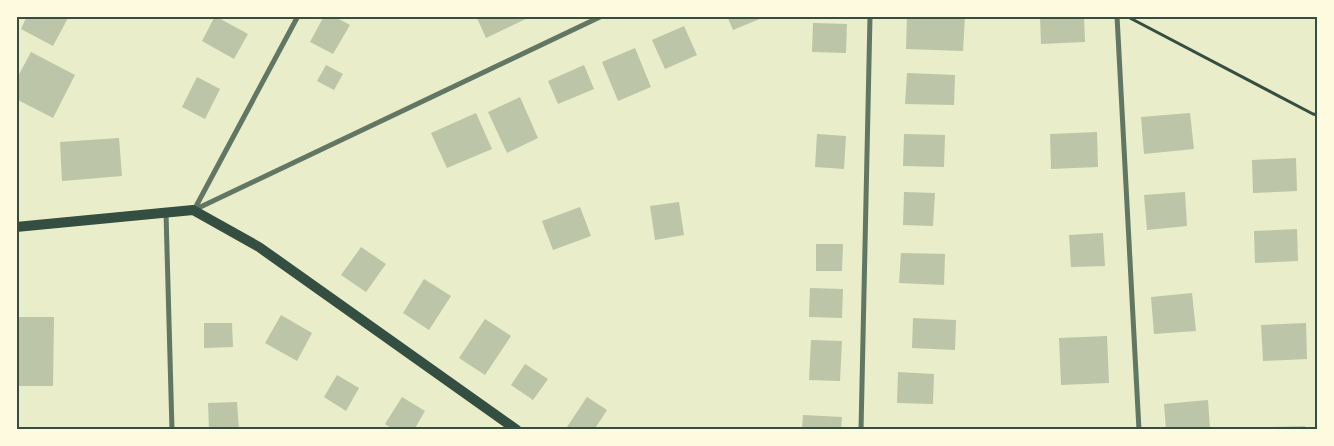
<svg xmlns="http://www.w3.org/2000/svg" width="1334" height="446" font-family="'Source Sans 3',sans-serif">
  <rect width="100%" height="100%" fill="#e9edc9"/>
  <path fill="#bcc5a7" d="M 27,16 L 69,16 L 53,46 L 21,29 Z
    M 215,16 L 248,34 L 234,59 L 202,41 Z
    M 324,16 L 333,16 L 350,25 L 333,54 L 310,42 Z
    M 476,16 L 532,16 L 486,38 Z
    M 727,16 L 761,16 L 762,18 L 733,30 Z
    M 907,16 L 965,16 L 963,51 L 906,49 Z
    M 1040,16 L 1084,16 L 1085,42 L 1041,44 Z
    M 813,23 L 847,24 L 846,53 L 812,52 Z
    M 684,26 L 697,55 L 665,69 L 652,40 Z
    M 635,48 L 651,87 L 618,101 L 602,62 Z
    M 31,52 L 75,75 L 53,118 L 16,99 L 16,80 Z
    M 326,65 L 343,74 L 334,90 L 317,81 Z
    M 584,65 L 594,89 L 558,104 L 548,81 Z
    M 907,73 L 955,75 L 954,105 L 905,104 Z
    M 197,77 L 220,89 L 205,119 L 182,107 Z
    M 520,97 L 538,138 L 507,153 L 488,112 Z
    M 476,113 L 492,149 L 447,168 L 431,133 Z
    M 1190,113 L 1194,149 L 1144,154 L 1141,117 Z
    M 1097,132 L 1098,167 L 1051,169 L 1050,134 Z
    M 817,134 L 846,136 L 844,169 L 815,167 Z
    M 904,134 L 945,135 L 944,167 L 903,166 Z
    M 119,138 L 122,176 L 62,181 L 60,142 Z
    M 1296,158 L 1297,191 L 1253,193 L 1252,160 Z
    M 904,192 L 935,193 L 933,226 L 903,225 Z
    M 1185,192 L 1187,226 L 1147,230 L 1144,195 Z
    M 679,202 L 684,235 L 655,240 L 650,206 Z
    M 580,207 L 591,236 L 553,250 L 542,221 Z
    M 1297,229 L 1298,261 L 1255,263 L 1254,231 Z
    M 1103,233 L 1105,266 L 1071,267 L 1069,235 Z
    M 816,244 L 843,244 L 842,271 L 816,271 Z
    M 361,247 L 386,264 L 366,292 L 341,275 Z
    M 901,253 L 945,254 L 944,285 L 899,283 Z
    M 424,279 L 451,296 L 429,330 L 403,313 Z
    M 810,288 L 843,289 L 842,318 L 809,317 Z
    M 1192,293 L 1196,331 L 1154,334 L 1151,297 Z
    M 281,315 L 312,333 L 297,361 L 265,343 Z
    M 16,317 L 54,317 L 53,386 L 16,386 Z
    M 913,318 L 956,320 L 955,350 L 912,348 Z
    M 485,319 L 511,336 L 485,375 L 459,358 Z
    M 204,323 L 232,323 L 233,347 L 204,348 Z
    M 1306,323 L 1307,359 L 1263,361 L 1261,325 Z
    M 1107,336 L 1109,383 L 1061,385 L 1059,338 Z
    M 811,340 L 842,341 L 840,381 L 809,380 Z
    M 525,364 L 548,379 L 533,400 L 511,385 Z
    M 898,372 L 934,374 L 933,404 L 897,403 Z
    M 337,375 L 359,388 L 346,411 L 324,397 Z
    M 402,397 L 425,411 L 414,430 L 394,430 L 385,424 Z
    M 587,397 L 607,410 L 594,430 L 565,430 Z
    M 1208,400 L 1210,430 L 1166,430 L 1164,404 Z
    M 237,402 L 239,430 L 209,430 L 208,403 Z
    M 803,415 L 842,417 L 841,430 L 802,430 Z
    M 1305,426 L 1305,430 L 1269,430 L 1268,427 Z"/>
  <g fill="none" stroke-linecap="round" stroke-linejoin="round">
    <path stroke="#344e41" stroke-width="3" d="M 1130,18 L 1313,114 L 1318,115"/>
    <path stroke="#617663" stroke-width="5" d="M 1117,16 L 1139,430
      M 194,210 L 602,16
      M 194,210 L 298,16
      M 166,213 L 172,430
      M 861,430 L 870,16"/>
    <path stroke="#344e41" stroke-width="10" d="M 16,227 L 193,210 L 259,247 L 517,430"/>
  </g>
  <rect width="1334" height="446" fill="none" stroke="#fefae0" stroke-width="35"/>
  <rect x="18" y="18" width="1298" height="410" fill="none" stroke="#344e41" stroke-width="2"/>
</svg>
